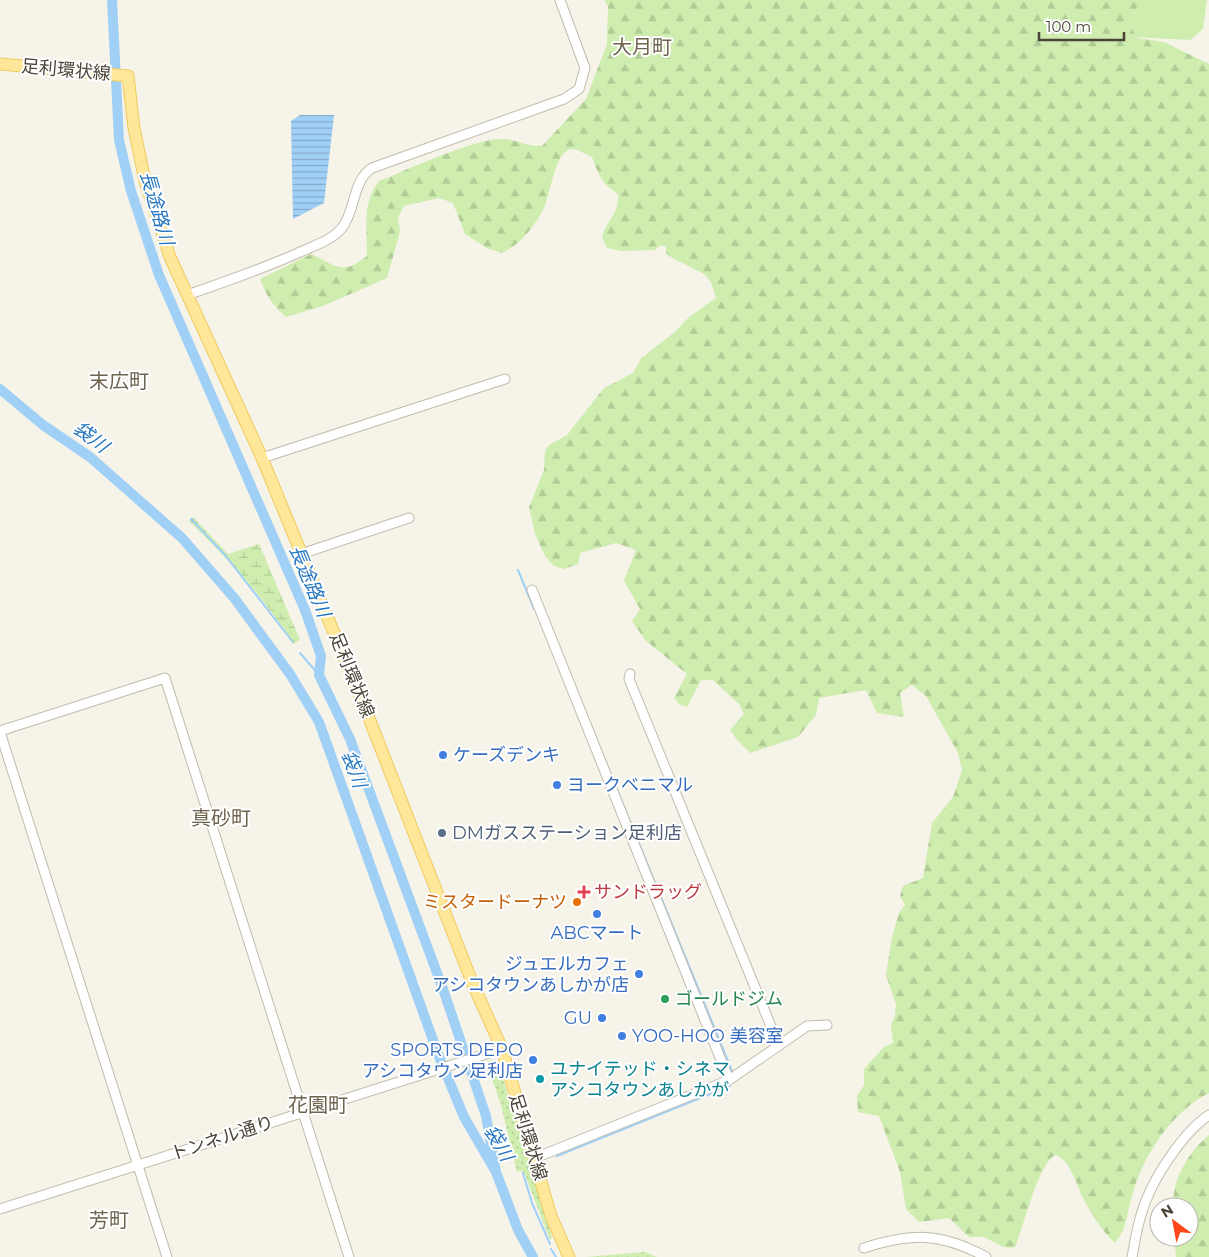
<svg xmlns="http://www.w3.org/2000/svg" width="1209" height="1257" font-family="Montserrat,'Noto Sans JP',sans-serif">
  <defs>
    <pattern id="forest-firs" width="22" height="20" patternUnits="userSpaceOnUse" patternTransform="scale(1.25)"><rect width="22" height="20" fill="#ceedaf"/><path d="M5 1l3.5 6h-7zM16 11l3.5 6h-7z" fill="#b2cc97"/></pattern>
    <pattern id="wetland-marsh" width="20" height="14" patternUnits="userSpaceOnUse" patternTransform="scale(1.25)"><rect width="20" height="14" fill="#ceedaf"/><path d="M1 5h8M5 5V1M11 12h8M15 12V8" fill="none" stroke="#b2cc97"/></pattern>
    <pattern id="park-dots" width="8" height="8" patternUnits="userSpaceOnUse" patternTransform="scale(1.25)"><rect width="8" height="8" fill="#ceedaf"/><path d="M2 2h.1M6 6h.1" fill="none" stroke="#b2cc97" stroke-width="1.8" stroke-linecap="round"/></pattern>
    <pattern id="water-rules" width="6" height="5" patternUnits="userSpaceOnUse" patternTransform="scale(1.25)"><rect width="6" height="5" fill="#a1d0f7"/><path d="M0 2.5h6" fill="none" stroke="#85aac9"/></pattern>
  </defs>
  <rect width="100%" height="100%" fill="#f6f3e9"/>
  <path fill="#ceedaf" d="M 1128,0 L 1207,0 L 1203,29 L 1190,40 L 1132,37 L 1125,26 Z"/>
  <path fill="url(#forest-firs)" d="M 604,0 L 1138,0 L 1139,4 L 1128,21 L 1137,38 L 1164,42 L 1209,64 L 1209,1093 C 1172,1112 1145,1153 1133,1192 C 1128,1208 1127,1230 1115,1243 C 1102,1231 1091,1213 1083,1198 C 1076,1184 1071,1161 1056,1155 C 1039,1160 1023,1230 1015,1247 C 1003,1250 995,1242 986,1238 C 981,1236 974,1237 969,1237 L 949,1218 L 919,1222 L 906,1209 L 900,1172 L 879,1116 L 858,1112 L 857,1096 L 864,1085 L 864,1069 L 884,1047 L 893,1043 L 891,1025 L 895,1016 L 896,1004 L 886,975 L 892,937 L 899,913 L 905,905 L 900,896 L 903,886 L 923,878 L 932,823 L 953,797 L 962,770 L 958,753 L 926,696 L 912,685 L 900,693 L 904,717 L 877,713 L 866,690 L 819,698 L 816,715 L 798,737 L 750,753 L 738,741 L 730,730 L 744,714 L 739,704 L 713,680 L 701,680 L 687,707 L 679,704 L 674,698 L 687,674 L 646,641 L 632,621 L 640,609 L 624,581 L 636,550 L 616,543 L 580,553 L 578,564 L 564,569 L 554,566 L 545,556 L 535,534 L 529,507 L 544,470 L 545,451 L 549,445 L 567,435 L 604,388 L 633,373 L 641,359 L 654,348 L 676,331 L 689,317 L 716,298 L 711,282 L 704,274 L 669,256 L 666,253 L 666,246 L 659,246 L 655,250 L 621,251 L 607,248 L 602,237 C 608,218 619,215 618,194 C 602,184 598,174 592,157 C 586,154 577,148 570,149 C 555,153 550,195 544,208 C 535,226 520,245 502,253 L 487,248 L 465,234 L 453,203 L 439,198 L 404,206 L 398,217 L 400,232 L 387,278 L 323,306 L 286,317 C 273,306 266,295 260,279 L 311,254 C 337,266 342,276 367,256 C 367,230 362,202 379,181 C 407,170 477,137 504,139 C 517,140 528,147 542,146 L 586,99 L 607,44 L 608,6 Z
    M 1209,1135 L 1209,1257 L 1176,1257 L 1174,1237 L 1189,1237 L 1189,1207 L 1173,1207 C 1172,1180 1188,1152 1209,1135 Z"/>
  <path fill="url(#wetland-marsh)" d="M 193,517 L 228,554 L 259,544 L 300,640 L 293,644 C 266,599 227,558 189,521 Z"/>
  <path fill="url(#park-dots)" d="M 491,1060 L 499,1066 L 552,1237 L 550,1240 L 525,1175 L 522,1171 L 517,1172 L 501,1105 L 486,1062 Z
    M 645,1252 L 657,1257 L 586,1257 Z"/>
  <path fill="url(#water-rules)" d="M 300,115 L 334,115 L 324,203 L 293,219 L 291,121 Z"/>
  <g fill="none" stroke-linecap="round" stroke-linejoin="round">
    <path stroke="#a1d0f7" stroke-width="2" d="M 191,519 L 225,555 L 292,641
      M 518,570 L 534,609
      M 300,653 L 319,675
      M 591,726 L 732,1071
      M 557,1156 L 730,1086
      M 523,1173 L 532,1203 L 550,1244
      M 551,1249 L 556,1257"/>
    <path stroke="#a1d0f7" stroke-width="10" d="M 112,0 L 119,140 L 131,191 L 159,275 L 305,610 L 321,656 L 319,675 L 350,739 L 443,989 L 486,1116 L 496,1172
      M 0,389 L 43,425 L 90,457 L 182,538 L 235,599 L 262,636 L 290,674 L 319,722 L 438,1054 L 464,1117 L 496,1172 L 518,1230 L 533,1257"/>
    <defs>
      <path id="tertiary" d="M 187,295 C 225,282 262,269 298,253 C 313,246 331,241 342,228 C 356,210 352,181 372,168 L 564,99 L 579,89 L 585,68 L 560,0
        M 262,458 L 505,379
        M 301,554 L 409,518
        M 532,590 L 729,1080
        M 630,674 L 629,679 L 779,1046
        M 0,731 L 165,678 L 349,1257
        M 0,732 L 167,1257
        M 535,1158 L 729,1080 L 807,1026 L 827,1025
        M 0,1209 L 502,1049
        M 864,1248 C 912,1232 942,1233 986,1257
        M 1132,1257 C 1135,1242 1137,1226 1142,1212 C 1151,1181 1183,1132 1209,1115"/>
      <path id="primary" d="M 0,64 L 128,76 L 134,128 L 145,181 L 170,257 L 262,458 L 367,713 L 472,982 L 502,1049 L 551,1216 L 569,1257"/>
    </defs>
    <use href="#tertiary" stroke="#c2bbab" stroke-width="11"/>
    <use href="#primary" stroke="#efcb5f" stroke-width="13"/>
    <use href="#tertiary" stroke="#fff" stroke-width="9"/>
    <use href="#primary" stroke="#ffe799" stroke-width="11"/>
  </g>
  <g fill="#3f7fe0" stroke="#fff" stroke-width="2">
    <circle cx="443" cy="755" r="5"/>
    <circle cx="557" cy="785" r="5"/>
    <circle cx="597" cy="914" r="5"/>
    <circle cx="639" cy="974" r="5"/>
    <circle cx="602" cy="1018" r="5"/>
    <circle cx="622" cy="1036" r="5"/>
    <circle cx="533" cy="1060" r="5"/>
  </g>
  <circle fill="#5c6f8a" stroke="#fff" stroke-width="2" cx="442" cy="833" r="5"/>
  <path fill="#e0444e" stroke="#fff" stroke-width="2" d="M581.5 884.5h5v5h5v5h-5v5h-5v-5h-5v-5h5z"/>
  <circle fill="#e8710a" stroke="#fff" stroke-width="2" cx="577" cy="902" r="5"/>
  <circle fill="#2e9e5b" stroke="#fff" stroke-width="2" cx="665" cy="999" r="5"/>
  <circle fill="#0f9aa8" stroke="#fff" stroke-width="2" cx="540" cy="1079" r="5"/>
  <g text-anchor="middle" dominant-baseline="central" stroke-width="4" stroke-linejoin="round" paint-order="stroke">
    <g font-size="18" fill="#4b4437" stroke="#fff">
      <text transform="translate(66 70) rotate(5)">足利環状線</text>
      <text transform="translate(352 675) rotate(68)">足利環状線</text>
      <text transform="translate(528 1137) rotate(73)">足利環状線</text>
      <text transform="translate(222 1138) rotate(-18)">トンネル通り</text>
    </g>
    <g font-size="18" fill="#366cbe" stroke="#fff" text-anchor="start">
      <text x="453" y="755">ケーズデンキ</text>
      <text x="567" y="785">ヨークベニマル</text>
      <text x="597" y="933" text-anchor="middle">ABCマート</text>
      <text x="629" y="964" text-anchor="end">ジュエルカフェ<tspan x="629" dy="21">アシコタウンあしかが店</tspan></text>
      <text x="592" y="1018" text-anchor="end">GU</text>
      <text x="632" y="1036">YOO-HOO 美容室</text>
      <text x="523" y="1050" text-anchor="end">SPORTS DEPO<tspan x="523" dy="21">アシコタウン足利店</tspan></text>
    </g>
    <g font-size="18" fill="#4e5e75" stroke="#fff" text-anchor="start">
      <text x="452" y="833">DMガスステーション足利店</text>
    </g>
    <g font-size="18" fill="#be3a42" stroke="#fff" text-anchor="start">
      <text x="594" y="892">サンドラッグ</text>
    </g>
    <g font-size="18" fill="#c56008" stroke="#fff" text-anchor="end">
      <text x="567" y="902">ミスタードーナツ</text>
    </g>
    <g font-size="18" fill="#27864d" stroke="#fff" text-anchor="start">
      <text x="675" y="999">ゴールドジム</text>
    </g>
    <g font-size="18" fill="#0d838f" stroke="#fff" text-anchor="start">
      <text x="550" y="1069">ユナイテッド・シネマ<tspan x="550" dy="21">アシコタウンあしかが</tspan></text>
    </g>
    <g font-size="19" font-style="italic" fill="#2577c1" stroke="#fff">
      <text transform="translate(157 208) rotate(74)">長途路川</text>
      <text transform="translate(91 437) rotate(38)">袋川</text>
      <text transform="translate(310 581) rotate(67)">長途路川</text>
      <text transform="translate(354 769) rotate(70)">袋川</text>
      <text transform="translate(499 1143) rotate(60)">袋川</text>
    </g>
    <g font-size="20" fill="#6e634d" stroke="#fff">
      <text x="642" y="47">大月町</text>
      <text x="119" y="381">末広町</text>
      <text x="221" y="818">真砂町</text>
      <text x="318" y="1105">花園町</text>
      <text x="109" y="1220">芳町</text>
    </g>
  </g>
  <g transform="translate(1174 1222) rotate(328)"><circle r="24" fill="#ffffff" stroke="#b7b4af"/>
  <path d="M0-4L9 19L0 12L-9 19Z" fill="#ff4617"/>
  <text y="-8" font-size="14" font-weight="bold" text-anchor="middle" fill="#4b4437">N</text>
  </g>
  <path d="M1039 32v8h85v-8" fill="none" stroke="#4b4437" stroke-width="2.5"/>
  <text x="1046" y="32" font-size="15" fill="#4b4437" stroke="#ffffff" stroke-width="4" paint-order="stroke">100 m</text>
</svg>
